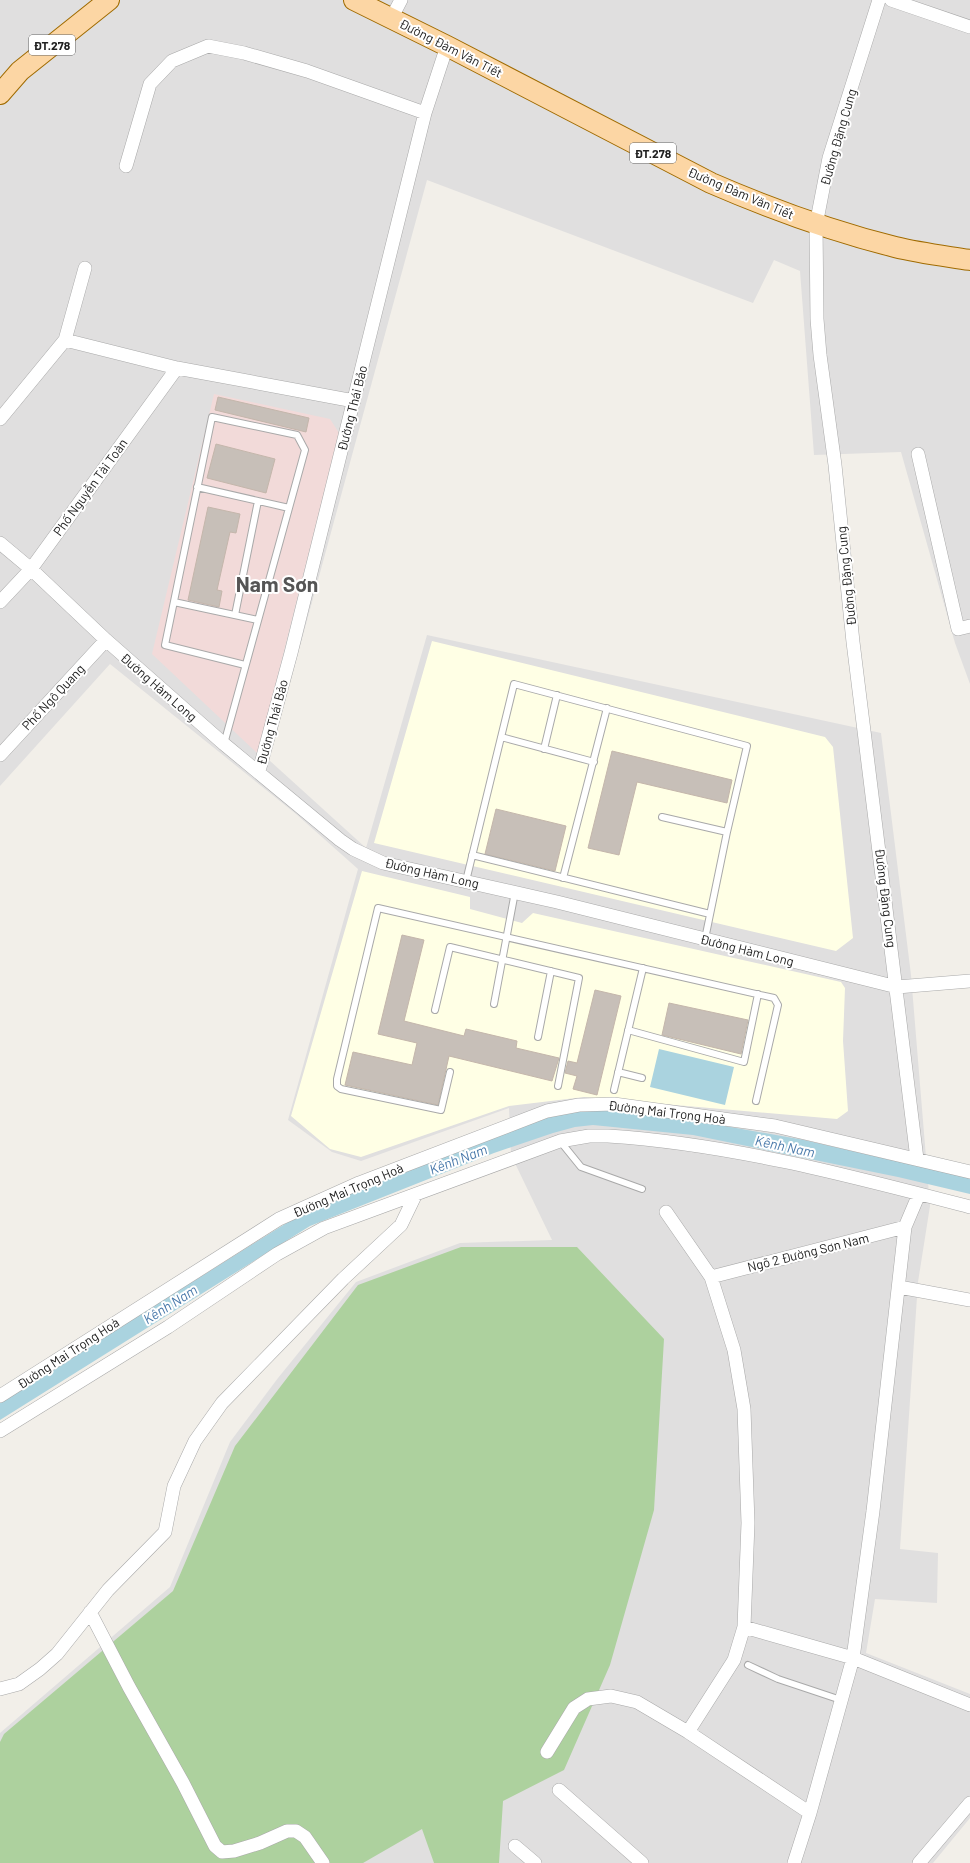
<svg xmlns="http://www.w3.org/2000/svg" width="970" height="1863" font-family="Barlow,sans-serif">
  <rect width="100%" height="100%" fill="#f2efe9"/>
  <path fill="#e0dfdf" d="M 0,0 L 970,0 L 970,684 L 955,643 L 901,452 L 814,455 L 800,271 L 774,260 L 753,303 L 427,180 L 269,760 L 366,848 L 427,635 L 881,733 L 911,975 L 930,1206 L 918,1282 L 900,1549 L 938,1553 L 937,1603 L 875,1599 L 866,1653 L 970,1694 L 970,1818 L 933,1863 L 0,1863 L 0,1733 L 170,1587 L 230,1442 L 278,1378 L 356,1282 L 460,1243 L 552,1240 L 511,1155 L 509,1108 L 361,1161 L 332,1152 L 288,1120 L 358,869 L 296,814 L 110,664 L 0,786 Z"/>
  <path fill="#f2dad9" d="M 214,394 L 330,419 L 339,433 L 258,754 L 152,654 Z"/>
  <path fill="#ffffe5" d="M 432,641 L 825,737 L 833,747 L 853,938 L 836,951 L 374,843 Z
    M 362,871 L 470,897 L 470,909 L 522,923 L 533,913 L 841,982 L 845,988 L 843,1041 L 848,1111 L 837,1119 L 584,1097 L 509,1106 L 361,1157 L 330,1149 L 291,1116 Z"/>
  <path fill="#add19e" d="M 461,1247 L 577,1247 L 664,1339 L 654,1510 L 610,1665 L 564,1770 L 503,1801 L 499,1863 L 434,1863 L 422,1829 L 363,1863 L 0,1863 L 0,1742 L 4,1734 L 173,1591 L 235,1446 L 358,1285 Z"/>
  <path fill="#aad3df" d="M 659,1049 L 734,1067 L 725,1105 L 650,1087 Z
    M 610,1110 L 697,1121 L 804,1140 L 970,1178 L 970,1194 L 898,1177 L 693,1135 L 593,1125 L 575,1127 L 553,1133 L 494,1153 L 310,1226 L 0,1420 L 0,1402 L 301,1214 L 349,1193 L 538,1120 L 573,1112 Z"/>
  <path fill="#c7bfb8" stroke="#c4b6ab" d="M 218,397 L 309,418 L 306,432 L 215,410 Z
    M 216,444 L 275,459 L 266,493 L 207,478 Z
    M 208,507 L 240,514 L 236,533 L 230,532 L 217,590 L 222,591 L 219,607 L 188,600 Z
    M 612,751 L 732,780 L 727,803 L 637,782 L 619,855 L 588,848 Z
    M 496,809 L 566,826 L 555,871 L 485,854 Z
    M 402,935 L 424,940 L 404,1021 L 464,1036 L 466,1029 L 517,1041 L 516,1048 L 559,1058 L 552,1081 L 449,1056 L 438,1105 L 345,1085 L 353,1052 L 412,1065 L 417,1043 L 378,1034 Z
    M 595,990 L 621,996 L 597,1095 L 573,1089 L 577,1076 L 565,1073 L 568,1061 L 577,1063 Z
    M 669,1003 L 748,1020 L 741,1054 L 662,1035 Z"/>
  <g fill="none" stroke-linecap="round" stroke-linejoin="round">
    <defs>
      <path id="service" d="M 197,487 L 289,508
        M 174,602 L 258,620
        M 235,615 L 258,501
        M 501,737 L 594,762
        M 224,744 C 251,646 278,548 305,450 L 297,435 L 212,417 L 165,645 L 245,665
        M 544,749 L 557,695
        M 662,817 L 727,832 L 705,939
        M 472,855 L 710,914
        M 563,878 L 607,708
        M 466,881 L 514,684 L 747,746 L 727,832
        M 494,1004 L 515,892
        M 435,1010 L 450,947 L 579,978 L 558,1086
        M 628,1030 L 744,1062 L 758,994
        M 538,1037 L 551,971
        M 450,1072 L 441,1110 L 341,1089 L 337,1086 L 337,1079 L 378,908 L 774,998 L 778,1005 L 756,1101
        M 618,1072 L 642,1078
        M 614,1090 L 643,968
        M 560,1141 L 581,1167 L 642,1189
        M 748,1665 L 778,1679 L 841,1700"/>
      <path id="minor" d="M 879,0 L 829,158 L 816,225 L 817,319 L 820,355 L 835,465 L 853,642 L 917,1159
        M 891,0 L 970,27
        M 392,17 L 401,0
        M 126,166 L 150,84 L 172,61 L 208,46 L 244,53 L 307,71 L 425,113
        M 65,340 L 177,368 L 354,401
        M 0,419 L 65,340 L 85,268
        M 918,454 L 958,629 L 970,626
        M 0,543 L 31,569 L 106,640 L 224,744 L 340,840 L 353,849 L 383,863 L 557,902 L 897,987 L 970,981
        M 0,602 L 31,569 L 177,368
        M 0,755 L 106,640
        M 259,771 L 291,653 L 425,113 L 447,46
        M 666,1212 L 711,1277 L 734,1350 L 744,1409 L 748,1523 L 744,1627 L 734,1660 L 688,1732
        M 711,1277 L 905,1227
        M 899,1287 L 970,1300
        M 0,1396 L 279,1219 L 359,1183 L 547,1111 L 579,1105 L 614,1104 L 775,1126 L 970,1172
        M 0,1431 L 168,1327 L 277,1254 L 324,1228 L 560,1141 L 589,1136 L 608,1136 C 731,1144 851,1176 970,1207
        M 90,1612 L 129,1687 L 183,1783 L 215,1846 L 222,1852 L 234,1851 L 260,1843 L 287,1831 L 296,1831 L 305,1837 L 323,1863
        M 744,1627 L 853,1658 L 970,1705
        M 0,1689 L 19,1684 L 40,1669 L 57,1654 L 108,1590 L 165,1532 L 174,1486 L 195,1441 L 222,1403 L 343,1279 L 401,1225 L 415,1196
        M 547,1752 L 574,1708 L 588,1699 L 611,1696 L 637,1702 L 688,1732 L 810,1813
        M 559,1790 L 642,1863
        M 515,1846 L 535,1863
        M 794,1863 L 810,1813 L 853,1658 L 873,1511 L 905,1227 L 919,1194
        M 919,1863 L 970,1803"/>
      <path id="primary" d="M 354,0 L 447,46 L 711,183 C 771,209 831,231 895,247 C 919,253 945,256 970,260
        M 0,94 L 20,71 L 109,0"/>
    </defs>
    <use href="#service" stroke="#a9a9a9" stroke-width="8"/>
    <use href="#minor" stroke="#a9a9a9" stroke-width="14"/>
    <use href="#primary" stroke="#a06b00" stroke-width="22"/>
    <use href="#service" stroke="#fff" stroke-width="6"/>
    <use href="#minor" stroke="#fff" stroke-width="13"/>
    <use href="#primary" stroke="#fcd6a4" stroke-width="20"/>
  </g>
  <g text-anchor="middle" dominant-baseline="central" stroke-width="4" stroke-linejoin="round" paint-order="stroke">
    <g fill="#fff" stroke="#646464" stroke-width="1">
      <rect x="29" y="35" width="46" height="20" rx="3"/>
      <rect x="630" y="143" width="46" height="20" rx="3"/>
    </g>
    <g font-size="12" font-weight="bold" fill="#222">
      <text x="52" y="45">ĐT.278</text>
      <text x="653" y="153">ĐT.278</text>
    </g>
    <g font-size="13" fill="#222" stroke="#fff">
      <text transform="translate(451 48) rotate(27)">Đường Đàm Văn Tiết</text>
      <text transform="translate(838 137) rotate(-74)">Đường Đặng Cung</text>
      <text transform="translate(741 193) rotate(23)">Đường Đàm Văn Tiết</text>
      <text transform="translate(352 408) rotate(-76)">Đường Thái Bảo</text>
      <text transform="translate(90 487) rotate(-54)">Phố Nguyễn Tài Toàn</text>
      <text transform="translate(846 576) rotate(-96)">Đường Đặng Cung</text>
      <text transform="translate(159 687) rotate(41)">Đường Hàm Long</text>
      <text transform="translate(53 697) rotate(-47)">Phố Ngô Quang</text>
      <text transform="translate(272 722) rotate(-75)">Đường Thái Bảo</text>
      <text transform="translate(432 873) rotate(13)">Đường Hàm Long</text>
      <text transform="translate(886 898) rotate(83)">Đường Đặng Cung</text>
      <text transform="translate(747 950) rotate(14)">Đường Hàm Long</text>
      <text transform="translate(667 1112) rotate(7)">Đường Mai Trọng Hoà</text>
      <text transform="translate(348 1190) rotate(-23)">Đường Mai Trọng Hoà</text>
      <text transform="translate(808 1252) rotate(-14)">Ngõ 2 Đường Sơn Nam</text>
      <text transform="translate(68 1353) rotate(-33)">Đường Mai Trọng Hoà</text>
    </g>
    <g font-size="14" font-style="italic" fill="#4a7aab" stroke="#fff">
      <text transform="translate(785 1146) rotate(12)">Kênh Nam</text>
      <text transform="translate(458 1159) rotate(-21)">Kênh Nam</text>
      <text transform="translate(170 1304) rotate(-32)">Kênh Nam</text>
    </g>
    <g font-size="21" font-weight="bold" fill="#555" stroke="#fff">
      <text x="277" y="583">Nam Sơn</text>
    </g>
  </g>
</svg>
